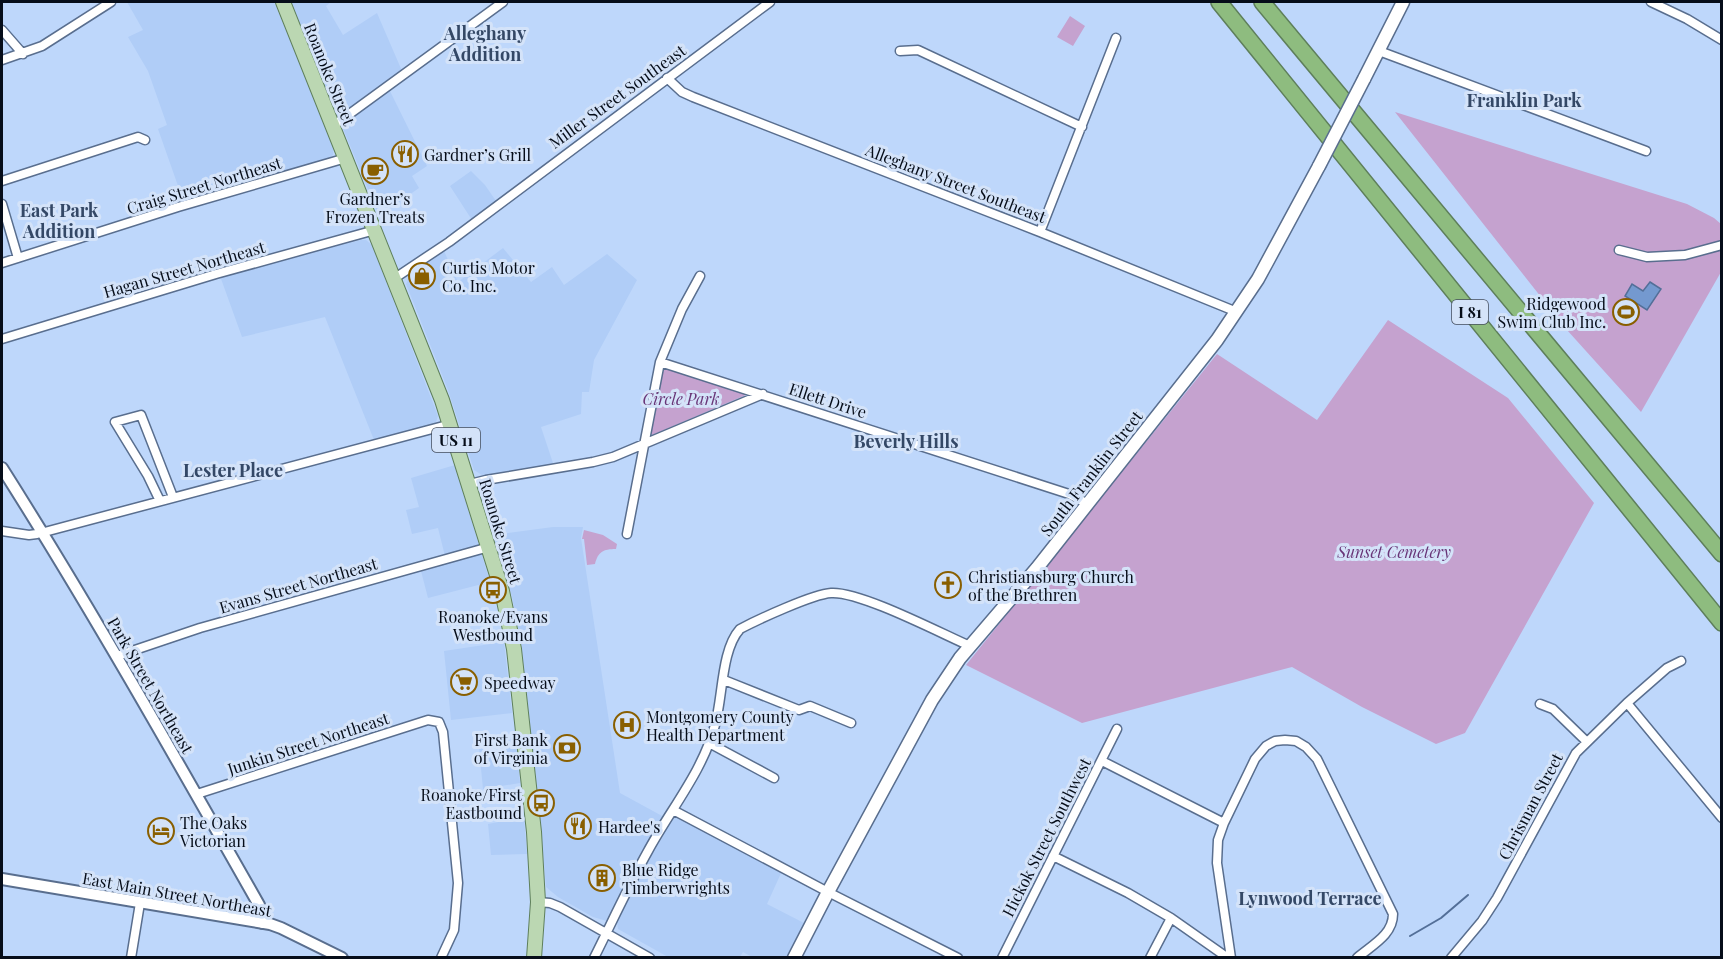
<svg xmlns="http://www.w3.org/2000/svg" width="1723" height="959" font-family="'Playfair Display',serif">
  <rect width="100%" height="100%" fill="#bed7fb"/>
  <path fill="#b0cdf7" d="M 127,2 L 274,2 L 334,145 L 333,155 L 324,161 L 183,200 L 158,129 L 167,125 L 148,71 L 128,37 L 143,30 Z
    M 291,2 L 331,2 L 326,6 L 343,35 L 377,13 L 402,71 L 386,83 L 427,166 L 412,176 L 419,188 L 379,216 Z
    M 471,171 L 485,185 L 496,201 L 472,220 L 450,186 Z
    M 361,240 L 366,240 L 372,245 L 438,416 L 436,422 L 431,425 L 374,440 L 325,317 L 242,337 L 220,276 Z
    M 503,248 L 531,282 L 552,267 L 564,285 L 607,254 L 637,280 L 594,360 L 589,392 L 582,392 L 581,414 L 541,427 L 554,466 L 494,475 L 482,475 L 474,470 L 448,390 L 406,284 L 410,277 L 444,251 L 458,282 Z
    M 455,465 L 490,582 L 428,598 L 421,571 L 447,564 L 438,528 L 412,534 L 406,510 L 419,507 L 411,478 Z
    M 553,527 L 583,527 L 581,538 L 620,793 L 664,817 L 610,920 L 607,921 L 593,917 L 558,897 L 546,887 L 540,817 L 521,642 L 512,597 L 494,535 Z
    M 504,642 L 512,713 L 451,720 L 444,651 Z
    M 516,744 L 520,783 L 483,789 L 479,748 Z
    M 679,816 L 782,871 L 767,904 L 804,923 L 787,958 L 752,957 L 743,952 L 740,957 L 668,957 L 618,929 L 617,922 L 649,858 L 672,818 Z
    M 524,817 L 527,854 L 491,855 L 488,824 Z"/>
  <path fill="#c5a2cf" d="M 1070,16 L 1085,26 L 1073,46 L 1057,37 Z
    M 1395,112 L 1687,204 L 1714,218 L 1721,224 L 1721,272 L 1641,412 L 1567,330 Z
    M 1388,320 L 1508,398 L 1594,503 L 1465,733 L 1436,744 L 1362,707 L 1292,667 L 1082,723 L 966,665 L 1217,354 L 1317,420 Z
    M 664,368 L 747,394 L 746,395 L 652,435 L 650,431 Z
    M 584,530 L 603,535 L 617,544 L 616,549 C 603,549 598,552 595,564 L 587,565 L 584,539 L 582,539 Z"/>
  <path fill="#7499cf" stroke="#536f98" stroke-width="1.5" d="M 1650,282 L 1661,289 L 1647,310 L 1625,296 L 1632,284 L 1643,291 Z"/>
  <g fill="none" stroke-linecap="round" stroke-linejoin="round">
    <path stroke="#536f98" stroke-width="2" d="M 1410,936 L 1441,918 L 1468,895"/>
    <defs>
      <path id="minor" d="M 1651,2 L 1687,19 L 1722,40
        M 2,30 L 23,54
        M 900,51 L 918,50 L 1082,127
        M 1379,51 L 1646,151
        M 2,60 L 42,46 L 111,2
        M 667,78 L 682,92 L 693,97 L 1040,232 L 1237,312
        M 333,126 L 503,2
        M 2,181 L 138,137 L 145,140
        M 2,204 L 18,258
        M 1040,232 L 1116,38
        M 1619,250 L 1647,257 L 1685,255 L 1722,245
        M 2,263 L 178,207 L 346,158
        M 395,278 L 449,242 L 770,2
        M 2,339 L 216,274 L 375,230
        M 660,362 L 1069,494 L 1088,504
        M 470,484 L 486,480 L 593,462 L 613,457 L 763,394
        M 160,501 L 148,476 L 115,422 L 141,415 L 173,497
        M 2,531 L 29,535 L 37,534 L 451,424
        M 627,534 L 660,362 L 682,309 L 700,276
        M 117,656 L 200,628 L 489,547
        M 724,680 L 799,710 L 810,706 L 851,723
        M 1627,703 L 1722,818
        M 1540,704 L 1553,709 L 1586,741
        M 709,743 L 774,778
        M 1102,761 L 1224,823
        M 197,794 L 428,720 L 439,722 L 443,732 L 458,883 L 454,930 L 441,958
        M 673,810 L 828,892 L 958,958
        M 1053,856 L 1128,893 L 1171,918 L 1228,958
        M 538,902 L 550,903 L 560,907 L 650,958
        M 131,958 L 140,903
        M 594,958 C 612,922 629,885 648,851 C 670,810 703,771 715,725 C 723,697 721,650 740,629 C 757,620 813,594 831,593 C 860,591 940,633 970,646
        M 1002,958 L 1117,729
        M 1150,958 L 1171,918
        M 1231,958 L 1217,863 L 1218,840 L 1224,823 L 1255,759 L 1266,746 L 1275,741 L 1285,740 L 1296,741 L 1306,747 L 1317,759 L 1393,914 C 1393,935 1372,945 1357,958
        M 1451,958 L 1482,921 L 1497,898 L 1576,753 L 1627,703 L 1667,668 L 1681,661"/>
      <path id="tertiary" d="M 2,468 C 92,610 175,757 259,905 L 262,923
        M 2,879 L 270,924 L 281,928 L 342,958"/>
      <path id="secondary" d="M 1364,79 L 1403,2
        M 794,958 L 828,892 L 932,700 L 960,658 L 1037,568 L 1217,340 L 1258,279 L 1319,166"/>
      <path id="primary" d="M 283,2 L 442,400 L 502,591 L 514,649 L 534,832 L 538,902 L 534,958"/>
      <path id="motorway" d="M 1219,2 L 1722,623
        M 1262,2 L 1722,554"/>
    </defs>
    <use href="#minor" stroke="#596e8e" stroke-width="11"/>
    <use href="#tertiary" stroke="#596e8e" stroke-width="14"/>
    <use href="#secondary" stroke="#596e8e" stroke-width="15"/>
    <use href="#primary" stroke="#5e7f5b" stroke-width="16"/>
    <use href="#motorway" stroke="#5e7f5b" stroke-width="18"/>
    <use href="#minor" stroke="#fff" stroke-width="8"/>
    <use href="#tertiary" stroke="#fff" stroke-width="10"/>
    <use href="#secondary" stroke="#fff" stroke-width="12"/>
    <use href="#primary" stroke="#bbd7b2" stroke-width="14"/>
    <use href="#motorway" stroke="#8ebc7f" stroke-width="15"/>
    <defs>
      <path id="secondary-bridge" d="M 1319,166 L 1364,79"/>
    </defs>
    <use href="#secondary-bridge" stroke="#596e8e" stroke-width="15" stroke-linecap="butt"/>
    <use href="#secondary-bridge" stroke="#fff" stroke-width="12"/>
  </g>
  <defs>
    <symbol id="restaurant-ring" viewBox="-11 -11 22 22"><circle r="9.5" fill="#d4e3f9" stroke="#895f00" stroke-width="1.5"/><path d="M-5-6h1v4h1v-4h1v4h1v-4h1v5L-1.5 .5V6h-2V.5L-5-1ZM5-6V6H3V1.5H1.5Q1.5-4 5-6Z" fill="#895f00"/></symbol>
    <symbol id="cafe-ring" viewBox="-11 -11 22 22"><circle r="9.5" fill="#d4e3f9" stroke="#895f00" stroke-width="1.5"/><path d="M-5.5-4.5H6V0H3Q3 3.5 0 3.5H-2.5Q-5.5 3.5-5.5 0ZM3-3.2v2h1.7v-2ZM-6 4.5H4V6H-6Z" fill="#895f00"/></symbol>
    <symbol id="shop-ring" viewBox="-11 -11 22 22"><circle r="9.5" fill="#d4e3f9" stroke="#895f00" stroke-width="1.5"/><path d="M-5-2.5h2.3a2.7 3.5 0 0 1 5.4 0H5L5.5 6h-11ZM-1.5-2.5h3a1.5 2.3 0 0 0-3 0Z" fill="#895f00"/></symbol>
    <symbol id="stadium-ring" viewBox="-11 -11 22 22"><circle r="9.5" fill="#d4e3f9" stroke="#895f00" stroke-width="1.5"/><path d="M0-5a6.5 5 0 1 0 0 10a6.5 5 0 1 0 0-10ZM-3.5-1.8h7v3.6h-7Z" fill="#895f00"/></symbol>
    <symbol id="church-ring" viewBox="-11 -11 22 22"><circle r="9.5" fill="#d4e3f9" stroke="#895f00" stroke-width="1.5"/><path d="M-1.2-6h2.4v3.5h3.3v2.4h-3.3V6h-2.4V-.1h-3.3v-2.4h3.3Z" fill="#895f00"/></symbol>
    <symbol id="bus-ring" viewBox="-11 -11 22 22"><circle r="9.5" fill="#d4e3f9" stroke="#895f00" stroke-width="1.5"/><path d="M-5-6H5V4H4V6H2V4H-2V6H-4V4H-5ZM-3.5-4V0h7V-4ZM-3.5 1.2v1.5H-2V1.2ZM2 1.2v1.5H3.5V1.2Z" fill="#895f00"/></symbol>
    <symbol id="supermarket-ring" viewBox="-11 -11 22 22"><circle r="9.5" fill="#d4e3f9" stroke="#895f00" stroke-width="1.5"/><path d="M-6-5.5h2.5l.6 2H6L4.5 2H-2.5L-4.4-4H-6ZM-1.5 3.2a1.3 1.3 0 1 0 .1 0ZM3 3.2a1.3 1.3 0 1 0 .1 0Z" fill="#895f00"/></symbol>
    <symbol id="hospital-ring" viewBox="-11 -11 22 22"><circle r="9.5" fill="#d4e3f9" stroke="#895f00" stroke-width="1.5"/><path d="M-5-5h3v3.5h4V-5h3V5h-3V1.5h-4V5h-3Z" fill="#895f00"/></symbol>
    <symbol id="bank-ring" viewBox="-11 -11 22 22"><circle r="9.5" fill="#d4e3f9" stroke="#895f00" stroke-width="1.5"/><path d="M-6-4H6V4H-6ZM0-2.3a2.3 2.3 0 1 0 0 4.6a2.3 2.3 0 1 0 0-4.6Z" fill="#895f00"/></symbol>
    <symbol id="hotel-ring" viewBox="-11 -11 22 22"><circle r="9.5" fill="#d4e3f9" stroke="#895f00" stroke-width="1.5"/><path d="M-6-4.5h1.5V1H6V5H4.5V3h-9V5H-6ZM-4 0a1.8 1.8 0 1 1 3.6 0ZM.5 0V-2.5h3Q6-2.5 6 0Z" fill="#895f00"/></symbol>
    <symbol id="building-ring" viewBox="-11 -11 22 22"><circle r="9.5" fill="#d4e3f9" stroke="#895f00" stroke-width="1.5"/><path d="M-4-6H4V6H1V3H-1V6H-4ZM-2.5-4.3h1.7v1.8h-1.7ZM.8-4.3h1.7v1.8H.8ZM-2.5-1h1.7V.8h-1.7ZM.8-1h1.7V.8H.8Z" fill="#895f00"/></symbol>
  </defs>
  <g fill-rule="evenodd">
    <use href="#restaurant-ring" x="390" y="139" width="30" height="30"/>
    <use href="#cafe-ring" x="360" y="156" width="30" height="30"/>
    <use href="#shop-ring" x="407" y="261" width="30" height="30"/>
    <use href="#stadium-ring" x="1611" y="297" width="30" height="30"/>
    <use href="#church-ring" x="933" y="570" width="30" height="30"/>
    <use href="#bus-ring" x="478" y="575" width="30" height="30"/>
    <use href="#supermarket-ring" x="449" y="667" width="30" height="30"/>
    <use href="#hospital-ring" x="612" y="710" width="30" height="30"/>
    <use href="#bank-ring" x="552" y="733" width="30" height="30"/>
    <use href="#bus-ring" x="526" y="788" width="30" height="30"/>
    <use href="#restaurant-ring" x="563" y="811" width="30" height="30"/>
    <use href="#hotel-ring" x="146" y="816" width="30" height="30"/>
    <use href="#building-ring" x="587" y="863" width="30" height="30"/>
  </g>
  <g text-anchor="middle" dominant-baseline="central" stroke-width="6" stroke-linejoin="round" paint-order="stroke">
    <g fill="#d4e3f9" stroke="#444d5c" stroke-width="1.5">
      <rect x="1452" y="300" width="36" height="24" rx="4.5"/>
      <rect x="432" y="428" width="48" height="24" rx="4.5"/>
    </g>
    <g font-size="15" font-weight="bold" fill="#060d19">
      <text x="1470" y="312">I 81</text>
      <text x="456" y="440">US 11</text>
    </g>
    <g font-size="16" fill="#060d19" stroke="#d4e3f9">
      <text transform="translate(330 74) rotate(68)">Roanoke Street</text>
      <text transform="translate(617 96) rotate(-36)">Miller Street Southeast</text>
      <text transform="translate(956 183) rotate(21)">Alleghany Street Southeast</text>
      <text transform="translate(204 185) rotate(-17)">Craig Street Northeast</text>
      <text transform="translate(184 269) rotate(-16)">Hagan Street Northeast</text>
      <text transform="translate(828 400) rotate(18)">Ellett Drive</text>
      <text transform="translate(1091 473) rotate(-52)">South Franklin Street</text>
      <text transform="translate(501 531) rotate(73)">Roanoke Street</text>
      <text transform="translate(298 585) rotate(-16)">Evans Street Northeast</text>
      <text transform="translate(151 685) rotate(60)">Park Street Northeast</text>
      <text transform="translate(308 743) rotate(-18)">Junkin Street Northeast</text>
      <text transform="translate(1530 806) rotate(-62)">Chrisman Street</text>
      <text transform="translate(1046 837) rotate(-63)">Hickok Street Southwest</text>
      <text transform="translate(177 894) rotate(10)">East Main Street Northeast</text>
    </g>
    <g font-size="16" fill="#060d19" stroke="#d4e3f9" text-anchor="start">
      <text x="424" y="154">Gardner’s Grill</text>
      <text x="375" y="198" text-anchor="middle">Gardner’s<tspan x="375" dy="18">Frozen Treats</tspan></text>
      <text x="442" y="267">Curtis Motor<tspan x="442" dy="18">Co. Inc.</tspan></text>
      <text x="1606" y="303" text-anchor="end">Ridgewood<tspan x="1606" dy="18">Swim Club Inc.</tspan></text>
      <text x="968" y="576">Christiansburg Church<tspan x="968" dy="18">of the Brethren</tspan></text>
      <text x="493" y="616" text-anchor="middle">Roanoke/Evans<tspan x="493" dy="18">Westbound</tspan></text>
      <text x="484" y="682">Speedway</text>
      <text x="646" y="716">Montgomery County<tspan x="646" dy="18">Health Department</tspan></text>
      <text x="548" y="739" text-anchor="end">First Bank<tspan x="548" dy="18">of Virginia</tspan></text>
      <text x="522" y="794" text-anchor="end">Roanoke/First<tspan x="522" dy="18">Eastbound</tspan></text>
      <text x="180" y="822">The Oaks<tspan x="180" dy="18">Victorian</tspan></text>
      <text x="598" y="826">Hardee's</text>
      <text x="622" y="869">Blue Ridge<tspan x="622" dy="18">Timberwrights</tspan></text>
    </g>
    <g font-size="16" font-style="italic" fill="#683477" stroke="#d4e3f9">
      <text x="681" y="398">Circle Park</text>
      <text x="1394" y="551">Sunset Cemetery</text>
    </g>
    <g font-size="18" font-weight="bold" fill="#344866" stroke="#d4e3f9">
      <text x="485" y="33">Alleghany<tspan x="485" dy="21">Addition</tspan></text>
      <text x="1524" y="100">Franklin Park</text>
      <text x="59" y="210">East Park<tspan x="59" dy="21">Addition</tspan></text>
      <text x="906" y="441">Beverly Hills</text>
      <text x="233" y="470">Lester Place</text>
      <text x="1310" y="898">Lynwood Terrace</text>
    </g>
  </g>
  <rect width="1723" height="959" fill="none" stroke="#060d19" stroke-width="6"/>
</svg>
